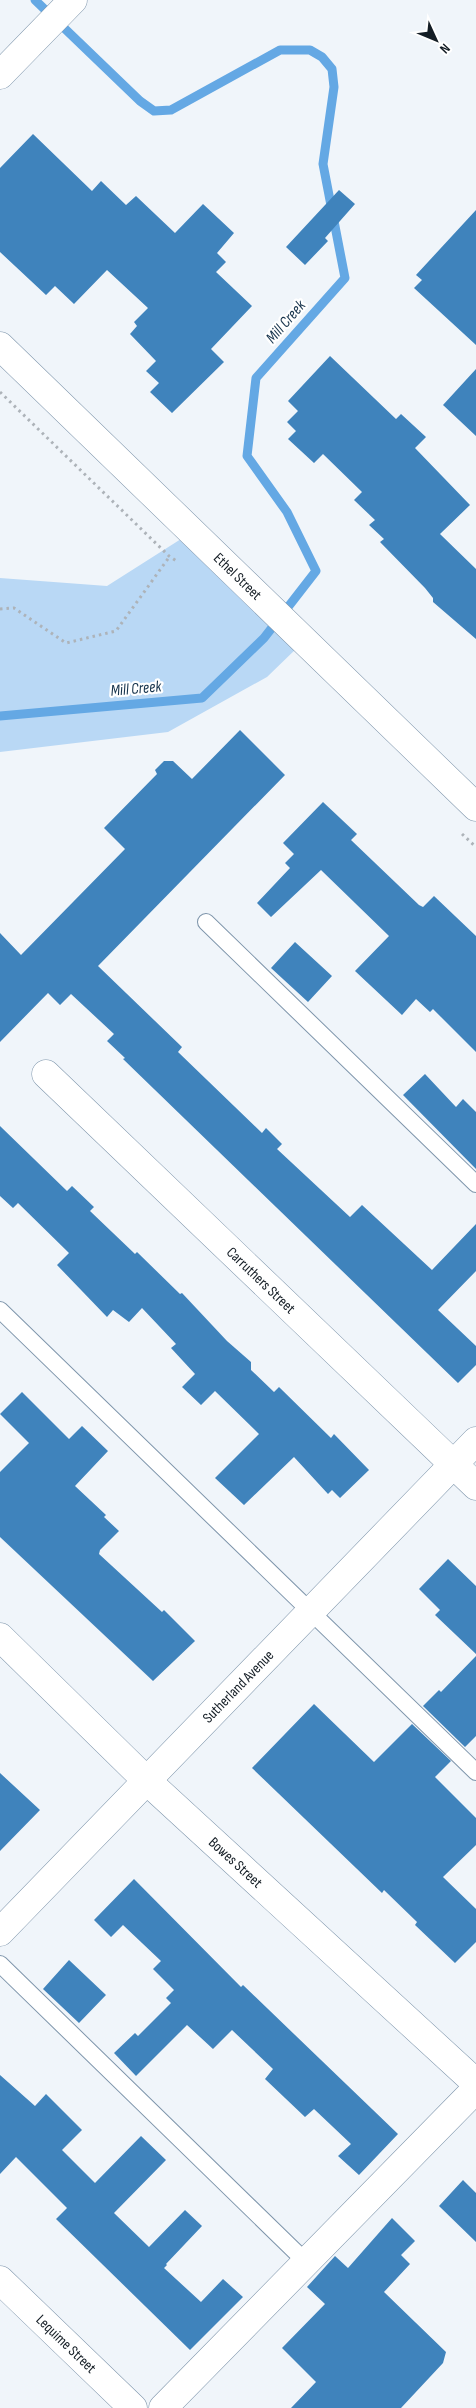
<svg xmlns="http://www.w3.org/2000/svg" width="476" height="2408" font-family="'Sofia Sans Condensed',sans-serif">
  <rect width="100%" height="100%" fill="#f0f5fa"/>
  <path fill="#b9d8f5" d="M 181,539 L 298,647 L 267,677 L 168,732 L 0,752 L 0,578 L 107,586 Z"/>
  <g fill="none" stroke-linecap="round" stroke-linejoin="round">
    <path stroke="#64a8e4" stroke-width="9" d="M 0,716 L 202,698 L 264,638 L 316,571 L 287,512 L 247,456 L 256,378 L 345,278 L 323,164 L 334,87 L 332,69 L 322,57 L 310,50 L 280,50 L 171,110 L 154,111 L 140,101 L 35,0"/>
  </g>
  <path fill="#3f83bc" d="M 33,134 L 92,191 L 101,181 L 126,205 L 136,196 L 175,233 L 203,204 L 234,233 L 217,253 L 226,262 L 216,272 L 252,306 L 211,349 L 224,362 L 172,413 L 150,392 L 159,383 L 146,371 L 156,361 L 130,334 L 137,326 L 134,322 L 148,308 L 107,270 L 74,304 L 55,286 L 46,295 L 0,252 L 0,168 Z
    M 339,190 L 355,204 L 325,238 L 328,241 L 305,265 L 286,247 Z
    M 476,210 L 476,345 L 414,288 L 422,280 L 416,275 Z
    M 330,356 L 396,419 L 401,414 L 426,437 L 415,448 L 470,505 L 440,534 L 476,569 L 476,639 L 433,602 L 433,598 L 425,588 L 380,542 L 384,539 L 369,525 L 375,520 L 354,500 L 362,492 L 323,454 L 314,463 L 288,439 L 296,431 L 287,422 L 298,411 L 288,401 Z
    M 476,369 L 476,436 L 443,405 Z
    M 240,730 L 285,775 L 98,966 L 182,1047 L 178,1052 L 262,1133 L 266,1128 L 282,1144 L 277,1149 L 350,1217 L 362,1205 L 432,1270 L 476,1224 L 476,1271 L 438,1310 L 476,1346 L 476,1365 L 458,1383 L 123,1059 L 125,1058 L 107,1041 L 114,1034 L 71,994 L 60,1005 L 48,993 L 0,1042 L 0,933 L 21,955 L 125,849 L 104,828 L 157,774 L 155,770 L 164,761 L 173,761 L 192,779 Z
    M 323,802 L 357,834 L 351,840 L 419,905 L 423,907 L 434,896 L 476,936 L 476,1052 L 433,1009 L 430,1012 L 416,999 L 402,1015 L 355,971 L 389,936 L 321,870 L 271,917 L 257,903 L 290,868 L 285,863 L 294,854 L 283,843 Z
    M 295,942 L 332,976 L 308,1002 L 271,968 Z
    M 425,1074 L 456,1107 L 463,1099 L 476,1112 L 476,1169 L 403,1095 Z
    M 0,1126 L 67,1191 L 72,1186 L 94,1207 L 90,1211 L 135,1254 L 137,1252 L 180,1294 L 182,1293 L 227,1341 L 251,1362 L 251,1370 L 274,1392 L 279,1387 L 331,1438 L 334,1434 L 369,1470 L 340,1498 L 332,1490 L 328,1494 L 294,1457 L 244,1505 L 215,1478 L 259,1434 L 215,1391 L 201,1405 L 182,1387 L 195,1374 L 171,1348 L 176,1344 L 142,1308 L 129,1322 L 113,1310 L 107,1317 L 57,1265 L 69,1253 L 18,1203 L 13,1208 L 0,1196 Z
    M 22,1392 L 69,1439 L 82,1426 L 108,1451 L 75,1486 L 106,1515 L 104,1517 L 119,1531 L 100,1550 L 99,1554 L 162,1612 L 164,1610 L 195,1641 L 153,1681 L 0,1537 L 0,1472 L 29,1443 L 0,1414 Z
    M 448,1559 L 476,1586 L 476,1654 L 435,1615 L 440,1610 L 419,1589 Z
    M 476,1656 L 476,1736 L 465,1747 L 423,1706 L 439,1690 L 441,1692 Z
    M 314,1704 L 374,1762 L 412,1724 L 451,1761 L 435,1777 L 476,1818 L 476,1845 L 443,1877 L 476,1909 L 476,1942 L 455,1963 L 415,1925 L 417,1922 L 384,1890 L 382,1893 L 252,1768 Z
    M 0,1773 L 40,1810 L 0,1851 Z
    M 134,1879 L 241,1987 L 243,1985 L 398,2134 L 359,2175 L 338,2156 L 351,2144 L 314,2109 L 305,2117 L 265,2079 L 273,2069 L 232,2030 L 213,2049 L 187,2025 L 136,2076 L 114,2053 L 135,2033 L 138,2036 L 171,2003 L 166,1998 L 174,1990 L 153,1969 L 161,1961 L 123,1925 L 111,1937 L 94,1920 Z
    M 69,1960 L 106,1995 L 79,2023 L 43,1989 Z
    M 0,2075 L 35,2106 L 46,2094 L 82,2130 L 62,2150 L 95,2183 L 141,2136 L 166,2160 L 114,2213 L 149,2247 L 185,2210 L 202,2226 L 166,2264 L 167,2265 L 164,2268 L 201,2302 L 223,2279 L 243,2297 L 190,2350 L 56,2219 L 67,2208 L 16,2157 L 0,2174 Z
    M 463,2180 L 476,2193 L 476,2242 L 439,2206 Z
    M 392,2218 L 415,2241 L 401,2255 L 410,2264 L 384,2292 L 446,2352 L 443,2363 L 401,2408 L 291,2408 L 316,2382 L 282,2348 L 325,2304 L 307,2287 L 335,2256 L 348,2268 Z"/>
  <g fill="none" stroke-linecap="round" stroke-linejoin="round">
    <defs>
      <path id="lane" d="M 206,922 L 476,1184
        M 0,1310 L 476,1772
        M 0,1964 L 306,2262"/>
      <g id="street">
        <path d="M 0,75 L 73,0"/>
        <path id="s1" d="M 46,1074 L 476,1486"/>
        <path id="s2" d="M 0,1637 L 146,1780 L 476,2083"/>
        <path id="s3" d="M 0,2280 L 133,2408"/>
        <path d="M 163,2408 L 476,2089"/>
      </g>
      <g id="secondary">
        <path id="s4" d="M 0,346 L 476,807"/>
        <path id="s5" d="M 0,1932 L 476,1441"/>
      </g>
    </defs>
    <use href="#lane" stroke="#7e95ab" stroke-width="18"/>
    <use href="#street" stroke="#7e95ab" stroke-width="29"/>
    <use href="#secondary" stroke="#7e95ab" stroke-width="29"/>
    <path stroke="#adb3b9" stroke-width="3" stroke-dasharray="2.5 4" stroke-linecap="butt" d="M 0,392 L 169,556 L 178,562
      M 0,609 L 14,608 L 66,643 L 116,631 L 170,556
      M 462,834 L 476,847"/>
    <use href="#lane" stroke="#fff" stroke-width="16"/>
    <use href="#street" stroke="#fff" stroke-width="28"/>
    <use href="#secondary" stroke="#fff" stroke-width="28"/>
  </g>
  <g text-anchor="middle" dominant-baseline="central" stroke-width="4.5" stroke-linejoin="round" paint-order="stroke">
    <g font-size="15" fill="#141d25" stroke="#fff">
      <text stroke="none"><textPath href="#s4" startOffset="331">Ethel Street</textPath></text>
      <text stroke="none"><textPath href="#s1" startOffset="298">Carruthers Street</textPath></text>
      <text stroke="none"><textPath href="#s5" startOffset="342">Sutherland Avenue</textPath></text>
      <text stroke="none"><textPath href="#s2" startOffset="326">Bowes Street</textPath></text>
      <text stroke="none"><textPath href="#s3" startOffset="92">Lequime Street</textPath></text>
    </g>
    <g font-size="16" font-style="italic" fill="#16334c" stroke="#fff">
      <text transform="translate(286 322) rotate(-49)">Mill Creek</text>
      <text transform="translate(136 689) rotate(-5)">Mill Creek</text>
    </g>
  </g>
  <g transform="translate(436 40) rotate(134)" stroke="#ffffff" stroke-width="4" paint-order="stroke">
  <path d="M0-4L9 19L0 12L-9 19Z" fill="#141d25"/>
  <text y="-8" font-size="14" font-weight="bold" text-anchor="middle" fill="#141d25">N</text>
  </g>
</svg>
